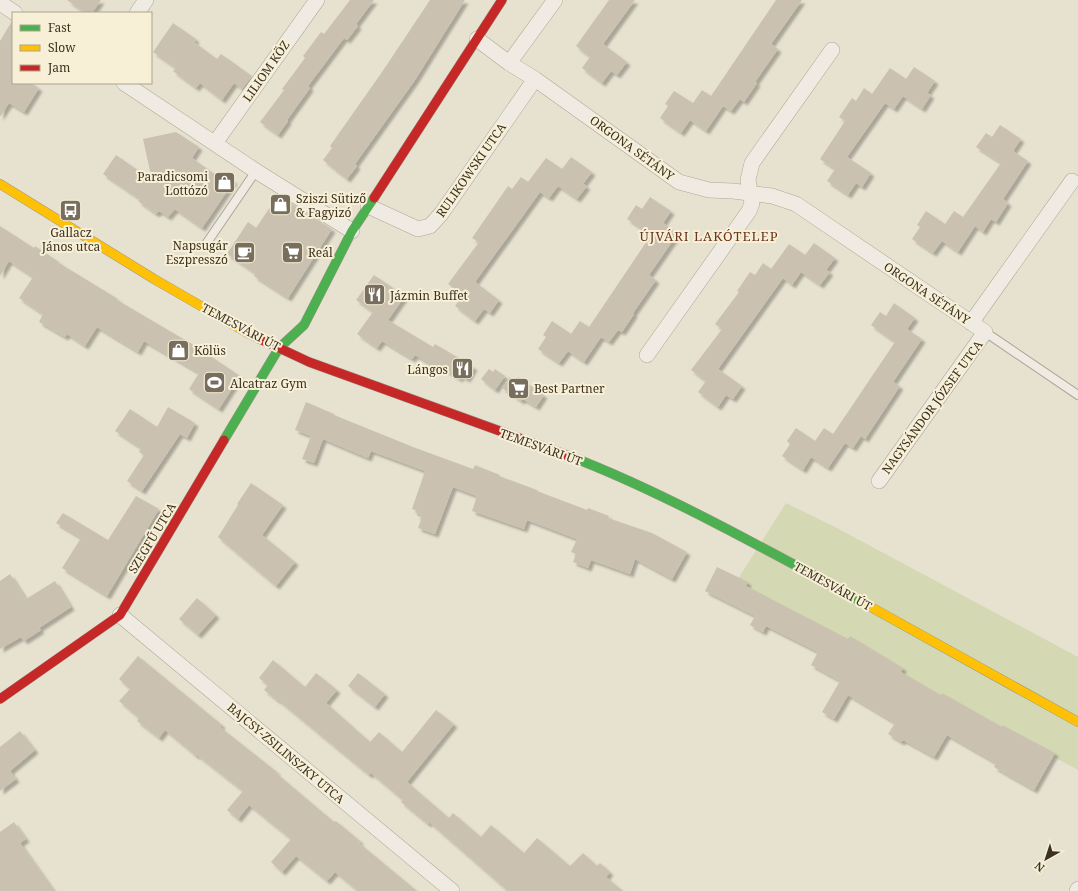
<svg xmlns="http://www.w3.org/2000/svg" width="1078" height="891" font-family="'Noto Serif',serif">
  <defs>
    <filter id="shadow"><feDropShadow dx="3.5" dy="3.5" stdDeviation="1" flood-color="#0004"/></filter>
  </defs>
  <rect width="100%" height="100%" fill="#e7e2d0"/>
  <path fill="#d4d8b3" d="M 786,503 L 835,527 L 1078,657 L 1078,770 L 736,582 Z"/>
  <path fill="#cbc1b1" filter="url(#shadow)" d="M 67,0 L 101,0 L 92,13 L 86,13 Z
    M 350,0 L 374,0 L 356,24 L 358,26 L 347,40 L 344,38 L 308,86 L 310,88 L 287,120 L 288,121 L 278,135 L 260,122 L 284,90 L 282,89 L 305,58 L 303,56 L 321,32 L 324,34 Z
    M 430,0 L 465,0 L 415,80 L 355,164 L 357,166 L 347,179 L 323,160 L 332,148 L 330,146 L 382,72 Z
    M 609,0 L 635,0 L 603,44 L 627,62 L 617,75 L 611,71 L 602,83 L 582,68 L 590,57 L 576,46 Z
    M 776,0 L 802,0 L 771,44 L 778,49 L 755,82 L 757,83 L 744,102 L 740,99 L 731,111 L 723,106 L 706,131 L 690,120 L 681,133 L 660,118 L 668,106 L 665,104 L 674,91 L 693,103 L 702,90 L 711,96 Z
    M 12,21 L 13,83 L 31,83 L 39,88 L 24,112 L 9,103 L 0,117 L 0,41 Z
    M 173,23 L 196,39 L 194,42 L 217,59 L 221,54 L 252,76 L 242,89 L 234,83 L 222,100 L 200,83 L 196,88 L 173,71 L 176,68 L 153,52 Z
    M 914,67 L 935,81 L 927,93 L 931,95 L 922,109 L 903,96 L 894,109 L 885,103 L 847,157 L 871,173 L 862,187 L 856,183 L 848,195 L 827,181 L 835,169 L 820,159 L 845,121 L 839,117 L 852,98 L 856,101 L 864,88 L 872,94 L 890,68 L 906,79 Z
    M 1000,125 L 1021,139 L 1013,151 L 1028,161 L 1003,199 L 1008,203 L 996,222 L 991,219 L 983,232 L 975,226 L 958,252 L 942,241 L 933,253 L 912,239 L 920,227 L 917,225 L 926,211 L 945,224 L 954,211 L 963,217 L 1001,163 L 976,147 L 986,133 L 992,137 Z
    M 176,132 L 199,147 L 192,158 L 220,178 L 223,173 L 234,181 L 202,228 L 175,209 L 168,217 L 159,211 L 156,214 L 138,201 L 140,199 L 103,174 L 116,155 L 152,180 L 143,139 Z
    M 571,157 L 592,172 L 583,184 L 587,186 L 577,199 L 558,186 L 549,198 L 540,192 L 475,282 L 499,300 L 490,313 L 484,309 L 475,321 L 455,306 L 463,295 L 448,284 L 479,242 L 472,238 L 508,186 L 512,189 L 521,177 L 528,182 L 546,158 L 562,169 Z
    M 278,195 L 332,229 L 288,298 L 254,276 L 255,273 L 227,254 L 248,222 L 256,228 Z
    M 650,197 L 671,211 L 663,223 L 678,233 L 649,275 L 656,280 L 633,313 L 634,314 L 622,332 L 618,330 L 609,342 L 601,337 L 584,362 L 568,351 L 559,363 L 538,349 L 546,337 L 543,335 L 552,321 L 571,334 L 580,321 L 589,327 L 651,235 L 627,219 L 636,205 L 642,209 Z
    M 0,226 L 34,248 L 35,246 L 59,262 L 59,263 L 118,299 L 117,300 L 197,347 L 240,376 L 219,409 L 189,389 L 199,373 L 144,341 L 138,352 L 97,327 L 85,346 L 67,334 L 65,337 L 39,322 L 43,314 L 19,298 L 33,277 L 9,261 L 0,276 Z
    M 814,243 L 835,258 L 826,270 L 830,272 L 820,285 L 801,272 L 792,285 L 783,278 L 718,369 L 742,386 L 733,399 L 726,395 L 718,407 L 698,392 L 706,381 L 691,370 L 722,329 L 715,324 L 739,292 L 737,291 L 750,272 L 755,275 L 763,263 L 771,269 L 789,244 L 805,255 Z
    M 374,275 L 405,296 L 388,320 L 433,347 L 435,344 L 474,367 L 467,379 L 461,376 L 459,379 L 442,368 L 441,370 L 415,355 L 412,359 L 382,341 L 377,348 L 357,334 L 373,312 L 356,300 Z
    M 894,303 L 915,318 L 907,329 L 922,339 L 893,382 L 900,386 L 865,439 L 861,436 L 853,448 L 845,443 L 828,468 L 811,457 L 803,470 L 782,456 L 790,444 L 787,441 L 796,428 L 815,441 L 824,428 L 833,434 L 895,342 L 871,325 L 880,312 L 886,316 Z
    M 489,369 L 493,372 L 495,369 L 505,376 L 495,390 L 481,379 Z
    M 510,377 L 515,381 L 518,377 L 544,395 L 536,407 L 523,399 L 521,401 L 502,388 Z
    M 306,402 L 334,414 L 334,415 L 413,447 L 473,469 L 475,465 L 500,475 L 499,476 L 537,490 L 537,491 L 587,510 L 588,508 L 609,516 L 608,518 L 652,533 L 687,552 L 672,579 L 635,559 L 630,574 L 591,560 L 588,568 L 573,562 L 576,554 L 571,552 L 577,539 L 527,520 L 524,529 L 472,511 L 477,496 L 453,487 L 435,534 L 418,528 L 422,517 L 417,516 L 418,511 L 412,509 L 425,471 L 371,451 L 368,458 L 323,439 L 314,463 L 302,459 L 311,436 L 295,430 Z
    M 168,407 L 195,423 L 187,438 L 180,434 L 142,491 L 127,481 L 144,455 L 139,452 L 141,448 L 115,431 L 130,409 L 157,427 Z
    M 251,483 L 283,505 L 262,535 L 295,562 L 276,586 L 218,537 L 238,505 L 237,504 Z
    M 136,496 L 159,509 L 107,596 L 62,568 L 81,538 L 56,523 L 63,513 L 108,540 Z
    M 717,567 L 748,582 L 746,586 L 848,639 L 850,636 L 903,668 L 901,672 L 941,695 L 942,693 L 1002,727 L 1002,725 L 1055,753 L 1034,790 L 994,767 L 996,763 L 947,735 L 934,757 L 903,740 L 901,742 L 888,734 L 895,723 L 848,695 L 834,719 L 822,712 L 840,681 L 811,665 L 818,652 L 766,626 L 763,632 L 750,625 L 755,616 L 705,591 Z
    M 10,574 L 26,599 L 55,581 L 71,607 L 39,628 L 41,630 L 24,641 L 21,637 L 0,649 L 0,581 Z
    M 197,598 L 216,615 L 198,635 L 179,619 Z
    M 138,656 L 222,725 L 220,727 L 277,772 L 276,773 L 334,822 L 336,821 L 360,841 L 359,843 L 417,891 L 358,891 L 335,872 L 327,881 L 296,856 L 282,872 L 271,862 L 291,839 L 249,805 L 238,819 L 227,810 L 243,791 L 197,755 L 196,756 L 165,730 L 159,738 L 137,721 L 139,718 L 119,701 L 130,689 L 119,679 Z
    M 273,660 L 305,687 L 316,673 L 337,690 L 326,703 L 370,742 L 379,732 L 402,752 L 436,710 L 454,724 L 407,782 L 449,818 L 453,813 L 481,837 L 491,825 L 524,853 L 537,838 L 570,866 L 583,853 L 597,866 L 600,863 L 610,872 L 606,877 L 623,891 L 508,891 L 429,822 L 428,824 L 401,802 L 403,800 L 371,773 L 369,775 L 278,700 L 278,701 L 264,690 L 268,685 L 259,678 Z
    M 358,673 L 385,694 L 375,707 L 348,686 Z
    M 20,731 L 35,750 L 10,771 L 16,779 L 0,791 L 0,747 Z
    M 14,822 L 26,839 L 20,843 L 54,891 L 0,891 L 0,832 Z"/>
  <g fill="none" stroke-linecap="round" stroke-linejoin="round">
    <defs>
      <path id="lane" d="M 206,244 L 256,171
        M 985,332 L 1078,395"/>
      <path id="street" d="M 0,3 L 15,13
        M 137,13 L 146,0
        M 477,39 L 509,63 L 535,79 L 679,182 L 709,190 L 733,191 L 772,196 L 796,204 L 985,332 L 879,481
        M 509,63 L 555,0
        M 124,83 L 256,171 L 352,231
        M 215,143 L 317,0
        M 368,206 L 418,229 L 430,226 L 441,214 L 535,79
        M 971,323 L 1072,181
        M 647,355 L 749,211 L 752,203 L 748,180 L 752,163 L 832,50
        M 120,615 L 452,891
        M 1077,891 L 1078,889"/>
      <path id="fast" d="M 224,440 L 279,348 L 304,325 L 352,231 L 374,198
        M 569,456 C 622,476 673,501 723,527 C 769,551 815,575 860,601"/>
      <path id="slow" d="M 0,184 L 154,279 L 246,332 L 260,339
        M 860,601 L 1078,722"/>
      <path id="jam" d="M 374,198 L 502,0
        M 260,339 L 309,362 L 569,456
        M 0,699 L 120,615 L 224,440"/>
    </defs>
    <use href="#lane" stroke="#aca799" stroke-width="10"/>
    <use href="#street" stroke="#aca799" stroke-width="16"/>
    <use href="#fast" stroke="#9c9688" stroke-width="10"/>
    <use href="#slow" stroke="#9c9688" stroke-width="10"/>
    <use href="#jam" stroke="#9c9688" stroke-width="10"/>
    <use href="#lane" stroke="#efebe2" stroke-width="8"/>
    <use href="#street" stroke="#efebe2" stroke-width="15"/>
    <use href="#fast" stroke="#4caf50" stroke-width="9"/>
    <use href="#slow" stroke="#ffc107" stroke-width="9"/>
    <use href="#jam" stroke="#c62828" stroke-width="9"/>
  </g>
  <defs>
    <symbol id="shop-square" viewBox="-11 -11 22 22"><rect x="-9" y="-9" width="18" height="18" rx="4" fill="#786e5e" stroke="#f7f0d7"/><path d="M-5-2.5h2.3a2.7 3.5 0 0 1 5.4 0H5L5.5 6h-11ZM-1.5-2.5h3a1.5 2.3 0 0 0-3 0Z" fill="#fff"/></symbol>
    <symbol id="bus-square" viewBox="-11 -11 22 22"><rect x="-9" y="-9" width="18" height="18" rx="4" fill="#786e5e" stroke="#f7f0d7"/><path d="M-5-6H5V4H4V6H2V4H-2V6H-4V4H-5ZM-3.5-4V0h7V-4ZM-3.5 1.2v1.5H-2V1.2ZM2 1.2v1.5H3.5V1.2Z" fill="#fff"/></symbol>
    <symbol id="cafe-square" viewBox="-11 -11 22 22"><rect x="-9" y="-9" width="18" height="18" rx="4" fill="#786e5e" stroke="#f7f0d7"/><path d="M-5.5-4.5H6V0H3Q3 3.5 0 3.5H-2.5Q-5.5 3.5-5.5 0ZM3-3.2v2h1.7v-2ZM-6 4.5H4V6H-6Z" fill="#fff"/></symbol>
    <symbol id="supermarket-square" viewBox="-11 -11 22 22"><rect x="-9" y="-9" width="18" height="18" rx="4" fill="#786e5e" stroke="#f7f0d7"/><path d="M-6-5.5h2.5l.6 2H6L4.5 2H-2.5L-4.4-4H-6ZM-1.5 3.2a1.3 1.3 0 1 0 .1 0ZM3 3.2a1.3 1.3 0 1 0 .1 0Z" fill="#fff"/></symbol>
    <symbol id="restaurant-square" viewBox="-11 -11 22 22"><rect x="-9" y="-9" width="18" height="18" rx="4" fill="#786e5e" stroke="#f7f0d7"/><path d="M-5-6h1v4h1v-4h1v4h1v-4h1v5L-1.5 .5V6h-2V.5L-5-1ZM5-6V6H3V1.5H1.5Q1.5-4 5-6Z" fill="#fff"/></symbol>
    <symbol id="stadium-square" viewBox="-11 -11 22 22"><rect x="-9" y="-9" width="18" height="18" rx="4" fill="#786e5e" stroke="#f7f0d7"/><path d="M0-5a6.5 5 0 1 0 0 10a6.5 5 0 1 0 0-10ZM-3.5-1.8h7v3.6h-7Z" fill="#fff"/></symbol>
  </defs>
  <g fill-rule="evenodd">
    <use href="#shop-square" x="212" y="170" width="25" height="25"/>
    <use href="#shop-square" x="268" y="192" width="25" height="25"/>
    <use href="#bus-square" x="58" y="198" width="25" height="25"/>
    <use href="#cafe-square" x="232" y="240" width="25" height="25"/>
    <use href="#supermarket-square" x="280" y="240" width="25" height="25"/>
    <use href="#restaurant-square" x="362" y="282" width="25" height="25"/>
    <use href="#shop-square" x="166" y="338" width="25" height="25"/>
    <use href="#restaurant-square" x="450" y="356" width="25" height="25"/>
    <use href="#stadium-square" x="202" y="370" width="25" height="25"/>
    <use href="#supermarket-square" x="506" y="376" width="25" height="25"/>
  </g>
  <g text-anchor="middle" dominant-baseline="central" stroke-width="4" stroke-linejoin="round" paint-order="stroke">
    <g font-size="12" fill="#3c3020" stroke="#f7f0d7">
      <text transform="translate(266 71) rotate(-55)">LILIOM KÖZ</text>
      <text transform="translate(632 148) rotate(36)">ORGONA SÉTÁNY</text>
      <text transform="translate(471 170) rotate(-55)">RULIKOWSKI UTCA</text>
      <text transform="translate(927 293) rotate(34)">ORGONA SÉTÁNY</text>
      <text transform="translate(241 327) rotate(28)">TEMESVÁRI ÚT</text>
      <text transform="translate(932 407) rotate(-54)">NAGYSÁNDOR JÓZSEF UTCA</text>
      <text transform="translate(541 447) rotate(20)">TEMESVÁRI ÚT</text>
      <text transform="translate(152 538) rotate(-59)">SZEGFŰ UTCA</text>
      <text transform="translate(833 586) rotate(29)">TEMESVÁRI ÚT</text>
      <text transform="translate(286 753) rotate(40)">BAJCSY-ZSILINSZKY UTCA</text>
    </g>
    <g font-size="12" fill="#3c3020" stroke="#f7f0d7" text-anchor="start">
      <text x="208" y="176" text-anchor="end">Paradicsomi<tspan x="208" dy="14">Lottózó</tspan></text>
      <text x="296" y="198">Sziszi Sütiző<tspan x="296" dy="14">&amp; Fagyizó</tspan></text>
      <text x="71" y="232" text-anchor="middle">Gallacz<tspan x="71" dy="14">János utca</tspan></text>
      <text x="228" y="245" text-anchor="end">Napsugár<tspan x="228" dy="14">Eszpresszó</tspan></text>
      <text x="308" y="252">Reál</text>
      <text x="390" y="295">Jázmin Buffet</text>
      <text x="194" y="350">Kölüs</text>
      <text x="448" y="369" text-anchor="end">Lángos</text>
      <text x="230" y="383">Alcatraz Gym</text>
      <text x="534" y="388">Best Partner</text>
    </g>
    <g font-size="13" letter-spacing="1" fill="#6a341e" stroke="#f7f0d7">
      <text x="709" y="236">ÚJVÁRI LAKÓTELEP</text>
    </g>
  </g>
  <rect x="12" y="12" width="140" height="72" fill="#f7f0d7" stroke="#aca38e"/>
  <rect x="20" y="25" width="20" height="6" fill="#4caf50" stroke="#aca38e"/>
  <text x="48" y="32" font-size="12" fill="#3c3020">Fast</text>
  <rect x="20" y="45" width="20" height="6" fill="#ffc107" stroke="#aca38e"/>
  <text x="48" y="52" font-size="12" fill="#3c3020">Slow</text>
  <rect x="20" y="65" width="20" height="6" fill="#c62828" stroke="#aca38e"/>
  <text x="48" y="72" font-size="12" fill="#3c3020">Jam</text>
  <g transform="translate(1046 859) rotate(219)" stroke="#f7f0d7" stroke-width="3" paint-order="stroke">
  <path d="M0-3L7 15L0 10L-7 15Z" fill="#3c3020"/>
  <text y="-6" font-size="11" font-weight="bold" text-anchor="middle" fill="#3c3020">N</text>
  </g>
</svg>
